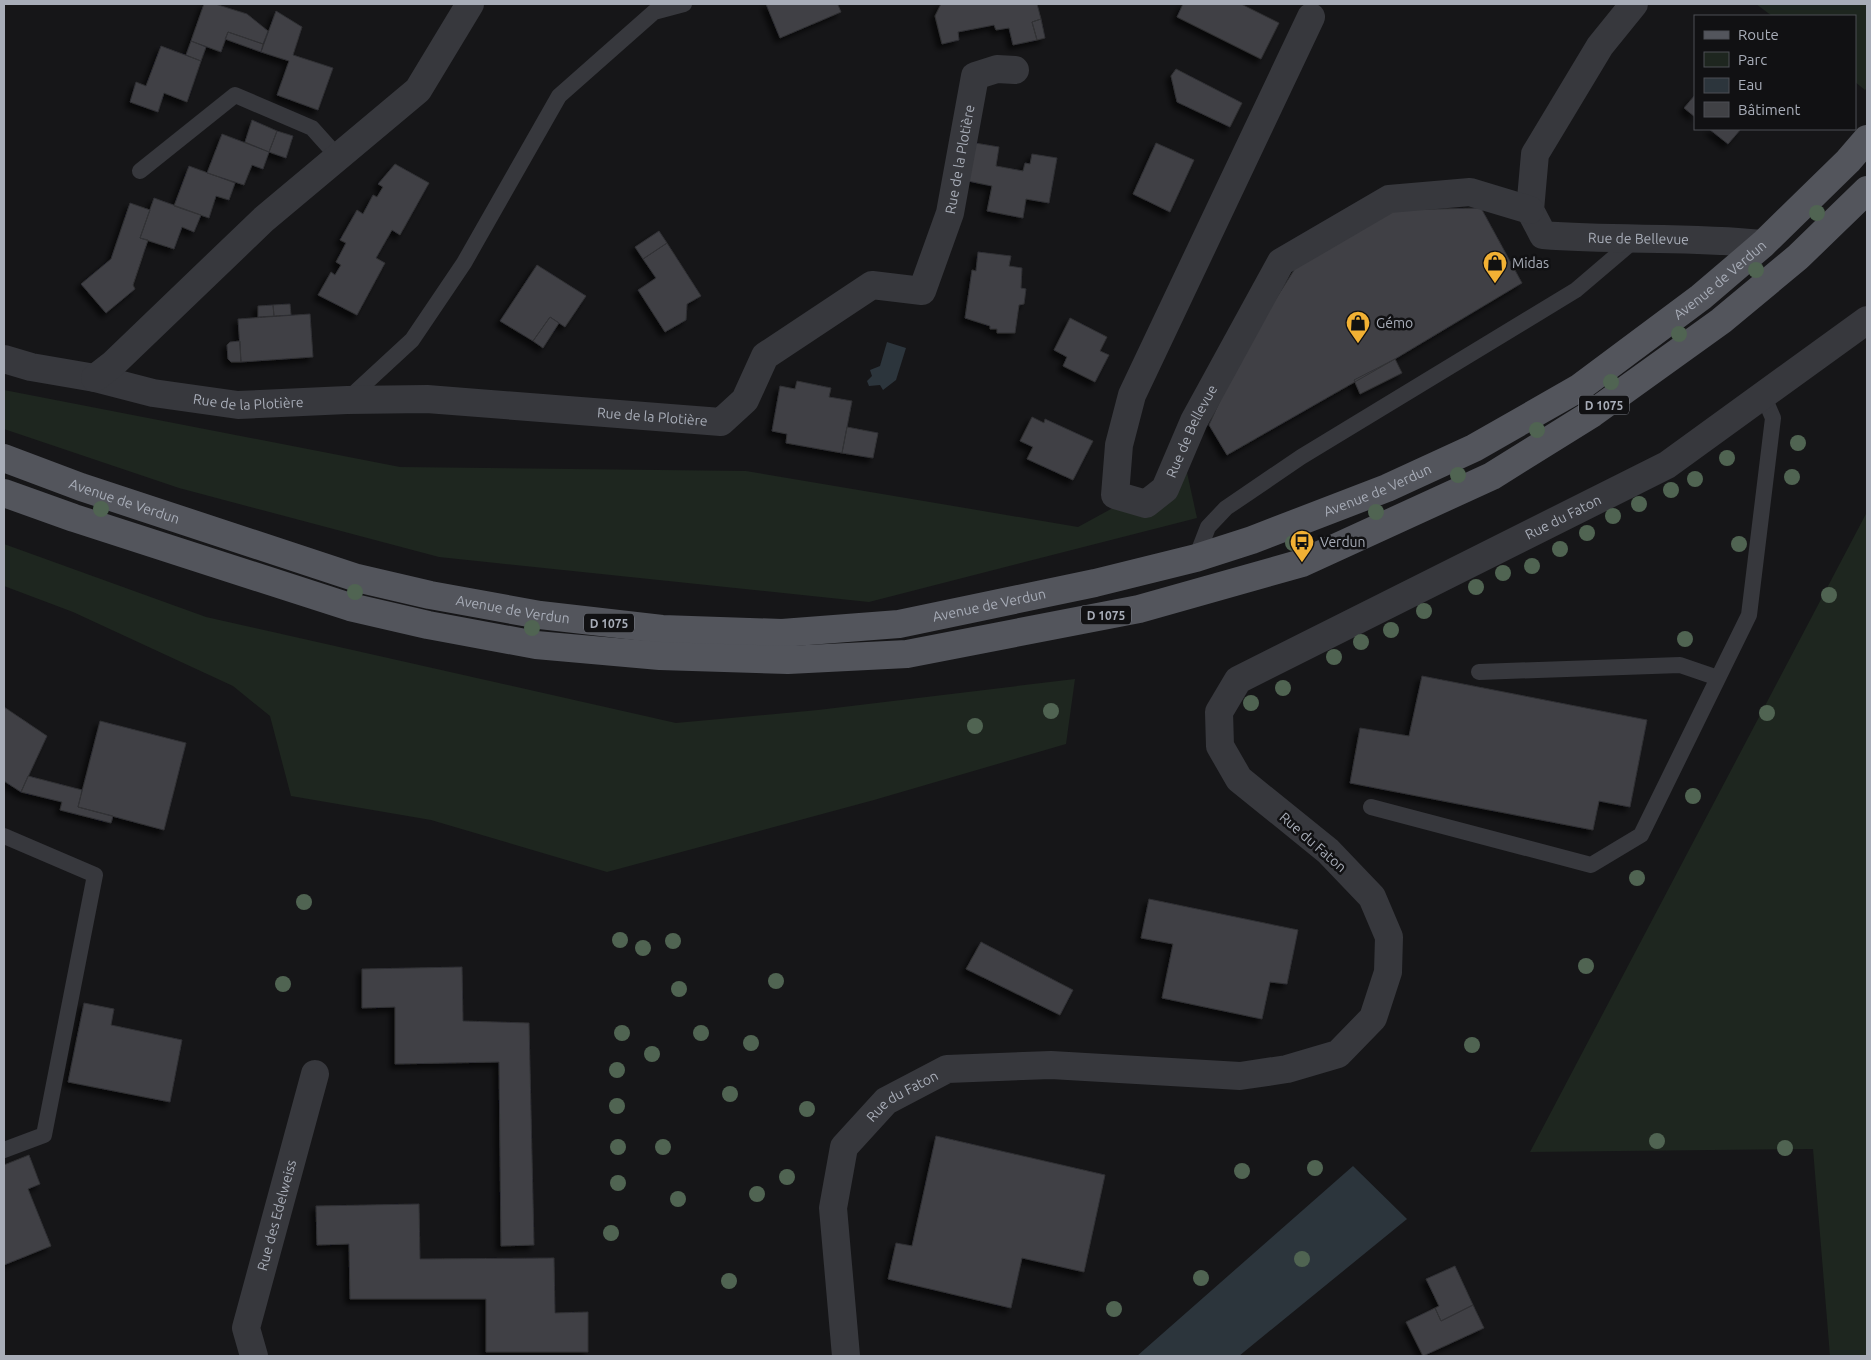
<svg xmlns="http://www.w3.org/2000/svg" width="1871" height="1360" font-family="Ubuntu,sans-serif">
  <defs>
    <filter id="shadow"><feDropShadow dx="-4.5" dy="4.5" stdDeviation="2.5" flood-color="#0009"/></filter>
  </defs>
  <rect width="100%" height="100%" fill="#161618"/>
  <path fill="#1e261f" d="M 1756,4 L 1867,4 L 1867,88 L 1865,90 L 1855,82 L 1855,16 L 1772,16 Z
    M 4,390 L 400,467 L 746,471 L 1078,527 L 1186,468 L 1197,518 L 869,602 L 439,557 L 179,488 L 4,429 Z
    M 1867,512 L 1867,1356 L 1830,1356 L 1813,1149 L 1530,1152 Z
    M 4,544 L 206,617 L 676,723 L 818,710 L 1075,679 L 1066,744 L 874,800 L 607,872 L 431,820 L 291,796 L 270,716 L 233,686 L 73,612 L 4,586 Z"/>
  <path fill="#2c353c" d="M 887,342 L 906,348 L 896,380 L 883,390 L 880,385 L 869,386 L 867,381 L 872,376 L 870,370 L 880,366 Z
    M 1353,1166 L 1407,1219 L 1239,1356 L 1137,1356 Z"/>
  <path fill="#404145" stroke="#303034" filter="url(#shadow)" d="M 204,4 L 215,4 L 247,14 L 268,31 L 263,44 L 228,32 L 221,52 L 191,41 Z
    M 766,4 L 841,4 L 838,5 L 841,12 L 780,38 Z
    M 941,4 L 1037,4 L 1041,19 L 1032,22 L 1037,40 L 1013,45 L 1009,28 L 996,30 L 994,25 L 958,32 L 959,40 L 942,44 L 935,16 Z
    M 1183,4 L 1241,4 L 1279,23 L 1261,59 L 1177,17 Z
    M 276,11 L 302,27 L 293,55 L 333,68 L 318,110 L 277,95 L 289,61 L 261,52 Z
    M 1041,19 L 1045,38 L 1037,40 L 1032,22 Z
    M 228,32 L 263,44 L 261,52 L 225,39 Z
    M 191,41 L 206,47 L 201,61 L 186,55 Z
    M 161,46 L 201,61 L 187,102 L 164,93 L 158,112 L 130,102 L 136,82 L 146,86 Z
    M 1176,69 L 1242,103 L 1230,127 L 1177,102 L 1171,76 Z
    M 1695,95 L 1695,117 L 1684,108 Z
    M 252,120 L 277,131 L 269,152 L 245,142 Z
    M 1709,129 L 1741,129 L 1728,144 Z
    M 277,131 L 293,136 L 286,158 L 269,152 Z
    M 222,134 L 269,152 L 263,169 L 252,165 L 244,185 L 207,173 Z
    M 975,143 L 999,147 L 996,166 L 1023,171 L 1025,163 L 1030,164 L 1032,154 L 1057,158 L 1049,203 L 1026,199 L 1023,218 L 987,211 L 992,186 L 968,181 Z
    M 1156,143 L 1194,160 L 1170,212 L 1133,194 Z
    M 395,164 L 429,183 L 400,235 L 392,230 L 376,258 L 385,263 L 357,315 L 318,295 L 331,272 L 335,275 L 341,265 L 336,262 L 346,243 L 340,240 L 357,210 L 363,214 L 373,195 L 377,197 L 383,187 L 378,184 Z
    M 189,166 L 235,183 L 229,200 L 216,196 L 209,218 L 174,206 Z
    M 154,198 L 201,215 L 194,232 L 182,227 L 174,249 L 140,238 Z
    M 130,203 L 150,210 L 140,238 L 148,240 L 133,285 L 135,289 L 106,313 L 81,284 L 111,259 Z
    M 1481,208 L 1522,283 L 1395,359 L 1227,455 L 1209,425 L 1242,352 L 1298,264 L 1394,210 Z
    M 659,231 L 667,243 L 643,259 L 635,247 Z
    M 667,243 L 701,296 L 687,304 L 686,320 L 665,332 L 638,290 L 656,278 L 643,259 Z
    M 978,252 L 1011,256 L 1009,266 L 1022,268 L 1021,288 L 1026,289 L 1024,304 L 1019,305 L 1015,333 L 997,333 L 997,329 L 990,329 L 990,326 L 965,318 L 972,270 L 976,271 Z
    M 537,265 L 586,296 L 565,327 L 550,317 L 533,341 L 500,321 Z
    M 290,304 L 291,315 L 274,316 L 273,305 Z
    M 273,305 L 274,316 L 258,317 L 258,306 Z
    M 310,314 L 313,357 L 241,362 L 238,319 Z
    M 550,317 L 559,323 L 543,348 L 533,341 Z
    M 1070,318 L 1107,337 L 1100,351 L 1109,355 L 1095,382 L 1063,366 L 1067,357 L 1054,350 Z
    M 240,341 L 241,362 L 231,362 L 228,359 L 227,345 L 230,342 Z
    M 1395,359 L 1402,373 L 1360,394 L 1354,380 Z
    M 797,381 L 831,388 L 829,397 L 852,401 L 842,453 L 786,443 L 787,434 L 772,431 L 780,386 L 795,389 Z
    M 1032,417 L 1044,423 L 1045,419 L 1093,441 L 1073,480 L 1027,459 L 1033,447 L 1020,441 Z
    M 847,427 L 878,433 L 873,458 L 842,453 Z
    M 1422,676 L 1647,720 L 1630,807 L 1599,801 L 1593,830 L 1350,783 L 1360,728 L 1409,736 Z
    M 4,707 L 47,736 L 21,792 L 4,781 Z
    M 100,721 L 186,743 L 164,830 L 78,807 Z
    M 28,776 L 82,790 L 78,807 L 113,816 L 111,823 L 60,810 L 62,802 L 21,792 Z
    M 1149,899 L 1298,930 L 1287,984 L 1270,982 L 1262,1019 L 1162,998 L 1173,944 L 1141,938 Z
    M 981,942 L 1073,990 L 1060,1015 L 966,969 Z
    M 462,967 L 463,1021 L 529,1023 L 534,1245 L 501,1246 L 499,1062 L 395,1064 L 395,1007 L 362,1008 L 362,969 Z
    M 84,1003 L 114,1009 L 111,1025 L 182,1040 L 170,1102 L 68,1082 Z
    M 936,1136 L 1105,1175 L 1084,1272 L 1022,1258 L 1011,1308 L 888,1279 L 896,1243 L 912,1246 Z
    M 29,1155 L 40,1184 L 28,1189 L 51,1246 L 4,1265 L 4,1165 Z
    M 419,1204 L 420,1259 L 554,1258 L 555,1313 L 588,1312 L 588,1352 L 486,1352 L 486,1299 L 350,1299 L 349,1244 L 317,1245 L 316,1206 Z
    M 1455,1266 L 1473,1305 L 1441,1321 L 1435,1308 L 1439,1306 L 1426,1279 Z
    M 1473,1305 L 1484,1328 L 1423,1356 L 1406,1322 L 1435,1308 L 1441,1321 Z"/>
  <g fill="none" stroke-linecap="round" stroke-linejoin="round">
    <path stroke="#37383d" stroke-width="16" d="M 140,171 L 235,95 L 312,128 L 338,157
      M 347,400 L 412,340 L 464,263 L 559,96 L 654,12 L 684,4
      M 1196,558 L 1208,527 L 1226,508 L 1301,457 L 1576,290 L 1637,238
      M 1479,672 L 1680,665 L 1718,678
      M 1371,807 L 1591,865 L 1641,835 L 1749,615 L 1773,418 L 1763,395
      M 4,836 L 95,875 L 44,1135 L 4,1150"/>
    <g stroke="#37383d" stroke-width="28">
      <path id="s1" d="M 1634,4 L 1600,46 L 1535,154 L 1530,210 L 1543,235 C 1616,241 1690,236 1763,244"/>
      <path id="s2" d="M 1311,17 L 1132,395 L 1119,445 L 1115,495 L 1146,504 L 1165,489 L 1194,421 L 1281,262 L 1389,199 L 1470,192 L 1530,210"/>
      <path id="s3" d="M 4,359 L 31,367 L 95,378 L 153,393 L 238,405 L 347,400 L 427,399 L 721,422 L 745,400 L 765,356 L 872,285 L 922,291 L 950,213 L 975,76 L 997,69 L 1015,70"/>
      <path d="M 95,378 L 113,364 L 264,219 L 418,90 L 470,4"/>
      <path id="s4" d="M 254,1356 L 246,1328 L 315,1074"/>
      <path id="s5" d="M 846,1356 L 833,1208 L 844,1147 L 886,1101 L 947,1069 L 1051,1065 L 1240,1076 L 1287,1069 L 1338,1054 L 1373,1018 L 1388,972 L 1389,937 L 1372,897 L 1328,851 L 1239,779 L 1220,746 L 1219,712 L 1238,680 L 1667,465 L 1867,320"/>
    </g>
    <g stroke="#53555c" stroke-width="28">
      <path id="s6" d="M 4,458 L 81,487 L 357,578 L 430,595 L 540,615 L 662,629 L 782,633 L 899,624 L 1095,583 L 1196,558 L 1252,540 L 1387,488 L 1474,448 L 1579,388 L 1701,297 L 1763,244 L 1848,161 L 1867,139"/>
      <path d="M 4,493 L 74,518 L 350,607 L 428,625 L 536,645 L 660,656 L 788,660 L 907,654 L 1139,609 L 1302,563 L 1492,476 L 1593,413 L 1721,321 L 1798,257 L 1867,190"/>
    </g>
  </g>
  <g fill="#506452">
    <circle cx="1817" cy="213" r="8"/>
    <circle cx="1756" cy="270" r="8"/>
    <circle cx="1679" cy="334" r="8"/>
    <circle cx="1611" cy="382" r="8"/>
    <circle cx="1537" cy="430" r="8"/>
    <circle cx="1798" cy="443" r="8"/>
    <circle cx="1727" cy="458" r="8"/>
    <circle cx="1458" cy="475" r="8"/>
    <circle cx="1792" cy="477" r="8"/>
    <circle cx="1695" cy="479" r="8"/>
    <circle cx="1671" cy="490" r="8"/>
    <circle cx="1639" cy="504" r="8"/>
    <circle cx="101" cy="509" r="8"/>
    <circle cx="1376" cy="512" r="8"/>
    <circle cx="1613" cy="516" r="8"/>
    <circle cx="1587" cy="533" r="8"/>
    <circle cx="1293" cy="543" r="8"/>
    <circle cx="1739" cy="544" r="8"/>
    <circle cx="1560" cy="549" r="8"/>
    <circle cx="1532" cy="566" r="8"/>
    <circle cx="1503" cy="573" r="8"/>
    <circle cx="1476" cy="587" r="8"/>
    <circle cx="355" cy="592" r="8"/>
    <circle cx="1829" cy="595" r="8"/>
    <circle cx="1424" cy="611" r="8"/>
    <circle cx="532" cy="628" r="8"/>
    <circle cx="1391" cy="630" r="8"/>
    <circle cx="1685" cy="639" r="8"/>
    <circle cx="1361" cy="642" r="8"/>
    <circle cx="1334" cy="657" r="8"/>
    <circle cx="1283" cy="688" r="8"/>
    <circle cx="1251" cy="703" r="8"/>
    <circle cx="1051" cy="711" r="8"/>
    <circle cx="1767" cy="713" r="8"/>
    <circle cx="975" cy="726" r="8"/>
    <circle cx="1693" cy="796" r="8"/>
    <circle cx="1637" cy="878" r="8"/>
    <circle cx="304" cy="902" r="8"/>
    <circle cx="620" cy="940" r="8"/>
    <circle cx="673" cy="941" r="8"/>
    <circle cx="643" cy="948" r="8"/>
    <circle cx="1586" cy="966" r="8"/>
    <circle cx="776" cy="981" r="8"/>
    <circle cx="283" cy="984" r="8"/>
    <circle cx="679" cy="989" r="8"/>
    <circle cx="622" cy="1033" r="8"/>
    <circle cx="701" cy="1033" r="8"/>
    <circle cx="751" cy="1043" r="8"/>
    <circle cx="1472" cy="1045" r="8"/>
    <circle cx="652" cy="1054" r="8"/>
    <circle cx="617" cy="1070" r="8"/>
    <circle cx="730" cy="1094" r="8"/>
    <circle cx="617" cy="1106" r="8"/>
    <circle cx="807" cy="1109" r="8"/>
    <circle cx="1657" cy="1141" r="8"/>
    <circle cx="618" cy="1147" r="8"/>
    <circle cx="663" cy="1147" r="8"/>
    <circle cx="1785" cy="1148" r="8"/>
    <circle cx="1315" cy="1168" r="8"/>
    <circle cx="1242" cy="1171" r="8"/>
    <circle cx="787" cy="1177" r="8"/>
    <circle cx="618" cy="1183" r="8"/>
    <circle cx="757" cy="1194" r="8"/>
    <circle cx="678" cy="1199" r="8"/>
    <circle cx="611" cy="1233" r="8"/>
    <circle cx="1302" cy="1259" r="8"/>
    <circle cx="1201" cy="1278" r="8"/>
    <circle cx="729" cy="1281" r="8"/>
    <circle cx="1114" cy="1309" r="8"/>
  </g>
  <defs>
    <symbol id="shop-pin" viewBox="-11 -11 22 30"><path d="M0 17L-7.5 6A9.5 9.5 0 1 1 7.5 6Z" fill="#f2b134" stroke="#111113"/><path d="M-5-2.5h2.3a2.7 3.5 0 0 1 5.4 0H5L5.5 6h-11ZM-1.5-2.5h3a1.5 2.3 0 0 0-3 0Z" fill="#111"/></symbol>
    <symbol id="bus-pin" viewBox="-11 -11 22 30"><path d="M0 17L-7.5 6A9.5 9.5 0 1 1 7.5 6Z" fill="#f2b134" stroke="#111113"/><path d="M-5-6H5V4H4V6H2V4H-2V6H-4V4H-5ZM-3.5-4V0h7V-4ZM-3.5 1.2v1.5H-2V1.2ZM2 1.2v1.5H3.5V1.2Z" fill="#111"/></symbol>
  </defs>
  <g fill-rule="evenodd">
    <use href="#shop-pin" x="1481" y="249" width="28" height="38"/>
    <use href="#shop-pin" x="1344" y="309" width="28" height="38"/>
    <use href="#bus-pin" x="1288" y="528" width="28" height="38"/>
  </g>
  <g text-anchor="middle" dominant-baseline="central" stroke-width="5" stroke-linejoin="round" paint-order="stroke">
    <g fill="#111113" stroke="#7b7e86" stroke-width="1">
      <rect x="1579" y="395.5" width="50" height="19" rx="4"/>
      <rect x="1081" y="605.5" width="50" height="19" rx="4"/>
      <rect x="584" y="613.5" width="50" height="19" rx="4"/>
    </g>
    <g font-size="12" font-weight="bold" fill="#a8adb8">
      <text x="1604" y="405">D 1075</text>
      <text x="1106" y="615">D 1075</text>
      <text x="609" y="623">D 1075</text>
    </g>
    <g font-size="14" fill="#a8adb8" stroke="#111113">
      <text stroke="none"><textPath href="#s3" startOffset="1120">Rue de la Plotière</textPath></text>
      <text stroke="none"><textPath href="#s1" startOffset="360">Rue de Bellevue</textPath></text>
      <text stroke="none"><textPath href="#s6" startOffset="1822">Avenue de Verdun</textPath></text>
      <text stroke="none"><textPath href="#s3" startOffset="249">Rue de la Plotière</textPath></text>
      <text stroke="none"><textPath href="#s3" startOffset="654">Rue de la Plotière</textPath></text>
      <text stroke="none"><textPath href="#s2" startOffset="640">Rue de Bellevue</textPath></text>
      <text stroke="none"><textPath href="#s6" startOffset="1418">Avenue de Verdun</textPath></text>
      <text stroke="none"><textPath href="#s6" startOffset="128">Avenue de Verdun</textPath></text>
      <text stroke="none"><textPath href="#s5" startOffset="1564">Rue du Faton</textPath></text>
      <text stroke="none"><textPath href="#s6" startOffset="1012">Avenue de Verdun</textPath></text>
      <text stroke="none"><textPath href="#s6" startOffset="532">Avenue de Verdun</textPath></text>
      <text transform="translate(1313 842) rotate(41)">Rue du Faton</text>
      <text stroke="none"><textPath href="#s5" startOffset="289">Rue du Faton</textPath></text>
      <text stroke="none"><textPath href="#s4" startOffset="146">Rue des Edelweiss</textPath></text>
    </g>
    <g font-size="14" fill="#a8adb8" stroke="#111113" text-anchor="start">
      <text x="1512" y="263">Midas</text>
      <text x="1376" y="323">Gémo</text>
      <text x="1320" y="542">Verdun</text>
    </g>
  </g>
  <rect width="1871" height="1360" fill="none" stroke="#a8adb8" stroke-width="10"/>
  <rect x="1694" y="15" width="162" height="115" fill="#111113" stroke="#4d4f55"/>
  <rect x="1704" y="31" width="25" height="8" fill="#53555c" stroke="#4d4f55"/>
  <text x="1738" y="40" font-size="15" fill="#a8adb8">Route</text>
  <rect x="1704" y="52" width="25" height="15" fill="#1e261f" stroke="#4d4f55"/>
  <text x="1738" y="65" font-size="15" fill="#a8adb8">Parc</text>
  <rect x="1704" y="78" width="25" height="15" fill="#2c353c" stroke="#4d4f55"/>
  <text x="1738" y="90" font-size="15" fill="#a8adb8">Eau</text>
  <rect x="1704" y="102" width="25" height="15" fill="#404145" stroke="#4d4f55"/>
  <text x="1738" y="115" font-size="15" fill="#a8adb8">Bâtiment</text>
</svg>
